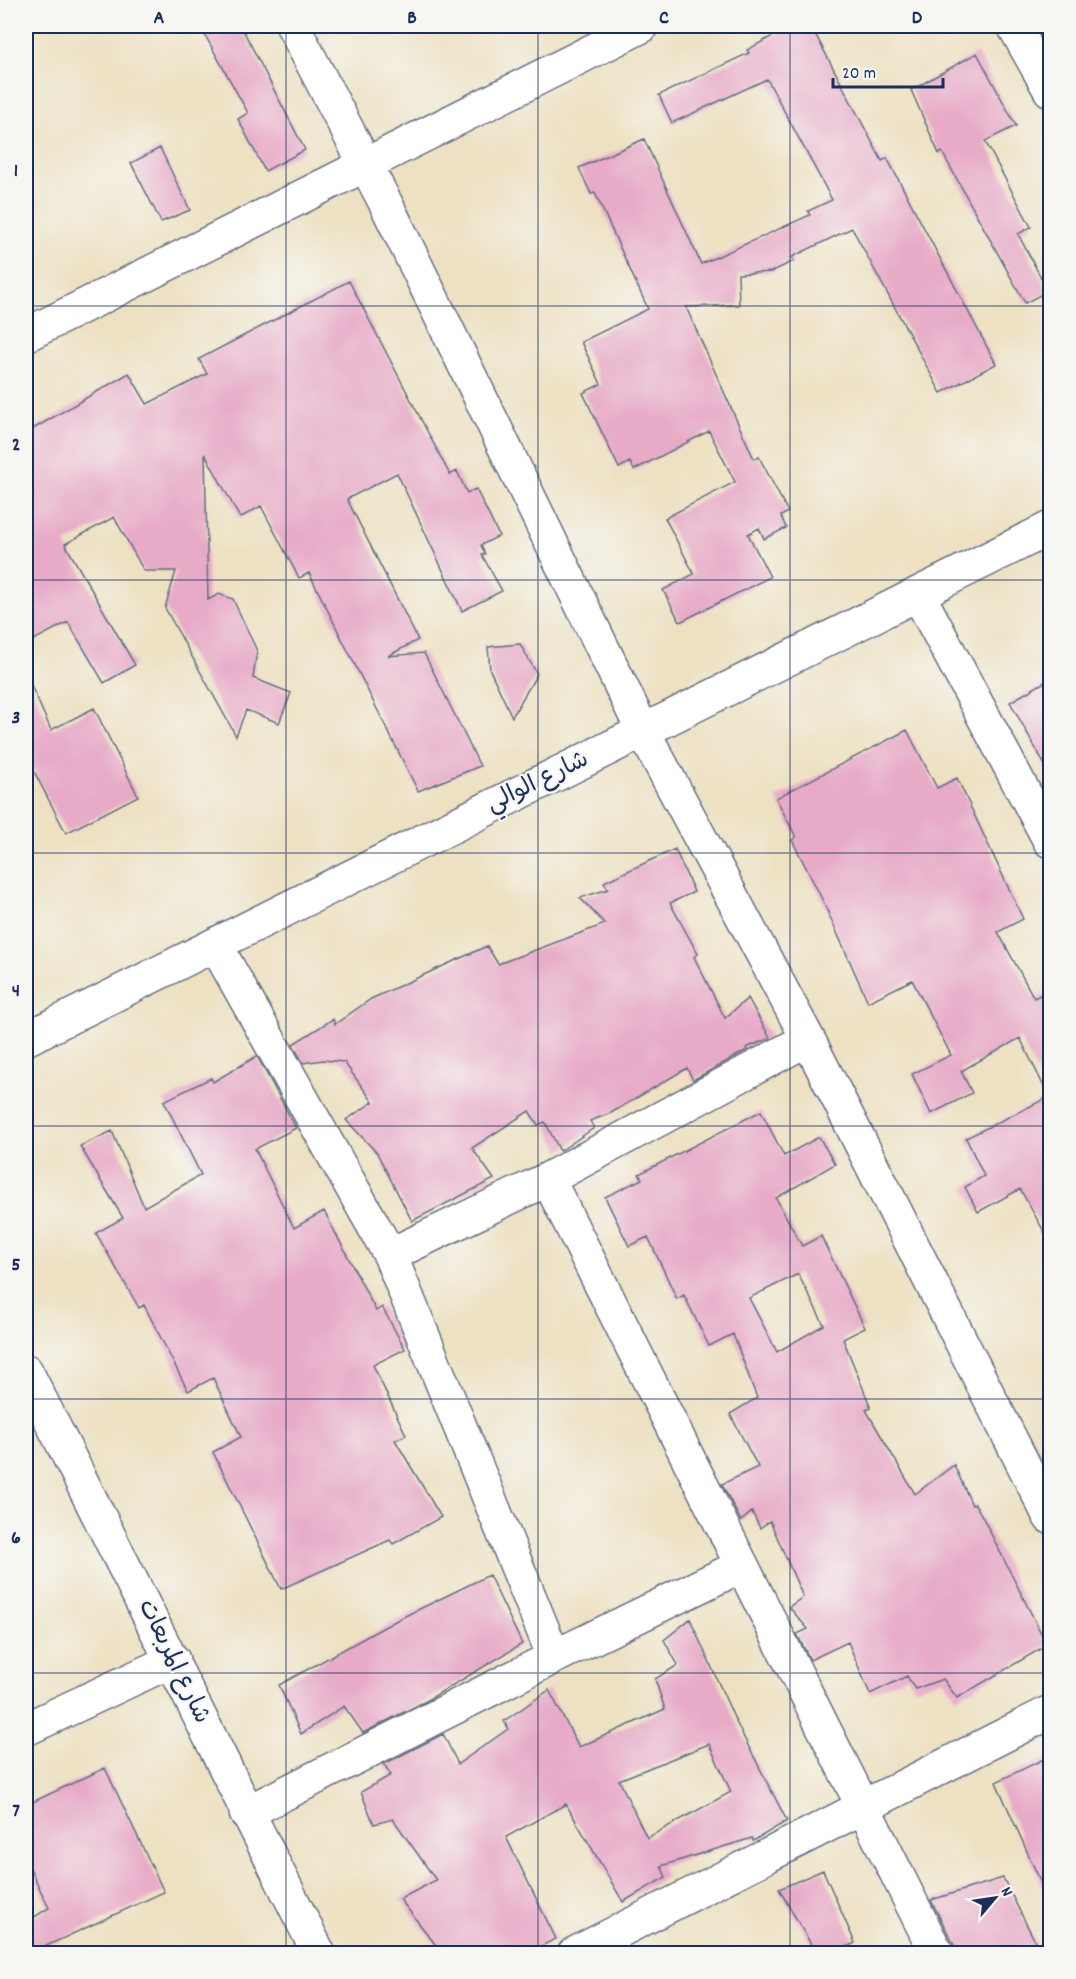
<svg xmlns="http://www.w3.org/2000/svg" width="1076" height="1979" font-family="Dekko,'Playpen Sans Arabic',sans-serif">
  <rect width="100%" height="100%" fill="#f6f6f2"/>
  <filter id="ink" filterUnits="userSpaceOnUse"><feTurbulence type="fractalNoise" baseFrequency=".0167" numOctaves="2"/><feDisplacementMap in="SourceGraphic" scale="12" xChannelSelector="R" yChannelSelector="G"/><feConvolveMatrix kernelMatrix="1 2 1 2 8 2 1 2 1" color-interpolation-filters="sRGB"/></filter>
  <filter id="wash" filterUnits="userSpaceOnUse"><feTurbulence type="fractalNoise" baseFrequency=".008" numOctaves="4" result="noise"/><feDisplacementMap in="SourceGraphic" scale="24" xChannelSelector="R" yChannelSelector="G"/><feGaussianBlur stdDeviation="1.35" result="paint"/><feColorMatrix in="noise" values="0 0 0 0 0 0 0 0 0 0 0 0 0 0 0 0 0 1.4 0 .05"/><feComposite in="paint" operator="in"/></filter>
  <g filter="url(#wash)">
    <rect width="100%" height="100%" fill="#ede1c2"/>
    <g id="blocks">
      <path fill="#e7abc8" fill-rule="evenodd" d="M 200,26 L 241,26 L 305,150 L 265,171 L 238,119 L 248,113 Z
        M 791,26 L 811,26 L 882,161 L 887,158 L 996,364 L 941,393 L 852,228 L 792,257 L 794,261 L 771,272 L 738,274 L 739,305 L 686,307 L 754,459 L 759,457 L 788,512 L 781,516 L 786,528 L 764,539 L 759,528 L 748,534 L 770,577 L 680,622 L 663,590 L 694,574 L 665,518 L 735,482 L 709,431 L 634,470 L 630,462 L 619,468 L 583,393 L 601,384 L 581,342 L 648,309 L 595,193 L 591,194 L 579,168 L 644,139 L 701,264 L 810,215 L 808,211 L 832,200 L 767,79 L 672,123 L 659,95 L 749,53 L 747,50 Z
        M 977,53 L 1016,126 L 985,141 L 1031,227 L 1018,234 L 1048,291 L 1025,303 L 942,152 L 939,154 L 911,90 Z
        M 160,148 L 190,210 L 161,222 L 131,163 Z
        M 349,281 L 450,475 L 457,471 L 467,493 L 476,489 L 499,536 L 481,545 L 485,554 L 482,555 L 502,591 L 462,611 L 397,473 L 347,499 L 418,640 L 388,656 L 424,653 L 480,766 L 418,791 L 309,573 L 299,578 L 261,506 L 240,518 L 205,454 L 208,600 L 219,594 L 233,599 L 257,651 L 253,678 L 291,693 L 279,723 L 246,710 L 236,736 L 165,608 L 176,571 L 144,571 L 114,517 L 65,544 L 135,665 L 104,683 L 68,622 L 26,644 L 26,433 L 129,373 L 147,404 L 207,374 L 199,359 Z
        M 520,644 L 537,674 L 512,717 L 490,670 L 488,647 Z
        M 26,674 L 51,730 L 94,708 L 138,796 L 66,833 L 26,756 Z
        M 1050,679 L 1050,774 L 1010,702 Z
        M 907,730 L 937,788 L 957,778 L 1023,919 L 998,932 L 1034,998 L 1050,990 L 1050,1242 L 1020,1189 L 978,1212 L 965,1187 L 984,1176 L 966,1138 L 1049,1097 L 1020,1038 L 961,1071 L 972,1093 L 931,1114 L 912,1074 L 951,1055 L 912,980 L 868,1002 L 821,897 L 792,840 L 796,837 L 776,798 Z
        M 675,849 L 694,892 L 670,903 L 698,954 L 694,957 L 725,1018 L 748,998 L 770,1038 L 746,1048 L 747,1050 L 693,1080 L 687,1068 L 611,1113 L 590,1121 L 594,1128 L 560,1151 L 545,1122 L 538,1125 L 529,1111 L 472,1148 L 494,1179 L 412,1221 L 377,1153 L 346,1120 L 373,1102 L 344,1062 L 323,1060 L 303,1063 L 293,1044 L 333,1019 L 335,1024 L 371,999 L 487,946 L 498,964 L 605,924 L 580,898 L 608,889 L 604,882 Z
        M 257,1056 L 296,1128 L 255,1149 L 294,1228 L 324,1211 L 376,1311 L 382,1307 L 405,1349 L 373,1365 L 406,1435 L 395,1440 L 441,1517 L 393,1544 L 390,1540 L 281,1589 L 213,1452 L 241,1437 L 213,1378 L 188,1391 L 144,1305 L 139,1308 L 96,1233 L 123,1218 L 80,1146 L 112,1131 L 144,1207 L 201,1175 L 164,1101 L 211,1078 L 213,1082 Z
        M 761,1111 L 784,1156 L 819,1137 L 835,1164 L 776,1198 L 802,1246 L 821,1236 L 865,1328 L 843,1339 L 871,1408 L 866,1410 L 915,1494 L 954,1465 L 972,1505 L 975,1504 L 983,1518 L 1047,1645 L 957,1698 L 943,1679 L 915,1689 L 907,1676 L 870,1694 L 848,1642 L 810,1660 L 797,1634 L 808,1629 L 789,1607 L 803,1597 L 770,1521 L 760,1528 L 752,1512 L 741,1521 L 722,1484 L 758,1467 L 730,1414 L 757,1398 L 733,1334 L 709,1346 L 684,1295 L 677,1299 L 648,1237 L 629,1246 L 605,1197 L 642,1179 L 639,1174 ZM 798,1274 L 824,1325 L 777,1352 L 749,1298 Z
        M 489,1575 L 522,1644 L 426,1701 L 363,1733 L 344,1706 L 301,1734 L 279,1685 L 397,1620 Z
        M 690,1619 L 736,1722 L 787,1821 L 753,1841 L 752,1838 L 661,1866 L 666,1877 L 623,1902 L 566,1804 L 506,1837 L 556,1939 L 526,1953 L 442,1953 L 400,1899 L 436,1880 L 393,1819 L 374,1824 L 361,1792 L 391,1775 L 384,1764 L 443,1734 L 458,1764 L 508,1729 L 504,1721 L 549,1690 L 579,1747 L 665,1709 L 655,1679 L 678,1665 L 664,1640 ZM 709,1744 L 731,1792 L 647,1838 L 619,1780 Z
        M 1050,1756 L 1050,1903 L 996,1782 Z
        M 105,1768 L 164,1892 L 31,1953 L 26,1953 L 26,1922 L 49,1908 L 26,1860 L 26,1805 Z
        M 823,1870 L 855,1943 L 835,1953 L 816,1953 L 779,1889 Z
        M 1003,1878 L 1041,1953 L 958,1953 L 931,1900 Z"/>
    </g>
  </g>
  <g filter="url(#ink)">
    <use href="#blocks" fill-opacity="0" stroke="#646d81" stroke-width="1.5"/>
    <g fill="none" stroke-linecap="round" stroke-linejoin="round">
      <defs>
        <path id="minor" d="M 293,26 L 386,204 L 643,731 L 808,1039 L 1050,1517
          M 1014,26 L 1050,90
          M 26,335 L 642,26
          M 918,594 L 1050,841
          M 216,946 L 390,1255 L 554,1657
          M 548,1179 L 937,1954
          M 390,1255 L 548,1179 L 808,1039
          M 246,1813 L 554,1657 L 741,1566
          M 574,1954 L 1050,1712"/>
        <path id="tertiary" d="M 26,1371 L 319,1954
          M 26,1729 L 173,1660"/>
        <path id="secondary" d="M 26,1039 L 1050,528"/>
      </defs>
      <use href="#minor" stroke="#646d81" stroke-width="36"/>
      <use href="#tertiary" stroke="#646d81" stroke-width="36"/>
      <use href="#secondary" stroke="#646d81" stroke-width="36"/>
      <use href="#minor" stroke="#fff" stroke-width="33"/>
      <use href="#tertiary" stroke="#fff" stroke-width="33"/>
      <use href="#secondary" stroke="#fff" stroke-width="33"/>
    </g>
  </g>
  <path fill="none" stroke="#1b2f5e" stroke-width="1.5" stroke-opacity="0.55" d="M 286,26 L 286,1954M 538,26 L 538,1954M 790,26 L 790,1954M 26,306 L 1050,306M 26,580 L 1050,580M 26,853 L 1050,853M 26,1126 L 1050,1126M 26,1399 L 1050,1399M 26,1673 L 1050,1673"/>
  <g text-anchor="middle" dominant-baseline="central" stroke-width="4.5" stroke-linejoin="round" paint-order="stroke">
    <g font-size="24" fill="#1b2f5e" stroke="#f6f6f2">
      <text transform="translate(538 783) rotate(-26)">شارع الوالي</text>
      <text transform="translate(173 1662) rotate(64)">شارع المربعات</text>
    </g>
  </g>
  <rect width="1076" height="1979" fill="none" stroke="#f6f6f2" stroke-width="66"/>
  <g transform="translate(995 1898) rotate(61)" stroke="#f6f6f2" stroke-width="4.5" paint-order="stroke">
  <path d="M0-4.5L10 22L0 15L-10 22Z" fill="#1b2f5e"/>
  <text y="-9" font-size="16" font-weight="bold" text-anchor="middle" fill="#1b2f5e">N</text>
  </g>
  <path d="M833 78v9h110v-9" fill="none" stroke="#1b2f5e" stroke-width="3"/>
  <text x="842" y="78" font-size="18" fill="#1b2f5e" stroke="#f6f6f2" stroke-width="4.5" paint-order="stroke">20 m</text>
  <rect x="33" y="33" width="1010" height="1913" fill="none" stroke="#1b2f5e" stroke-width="2"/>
  <g font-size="20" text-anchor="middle" font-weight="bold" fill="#1b2f5e">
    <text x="159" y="23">A</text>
    <text x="412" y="23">B</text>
    <text x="664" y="23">C</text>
    <text x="917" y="23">D</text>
    <text x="16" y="176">1</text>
    <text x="16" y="450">2</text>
    <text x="16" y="723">3</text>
    <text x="16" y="996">4</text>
    <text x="16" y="1270">5</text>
    <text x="16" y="1543">6</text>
    <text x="16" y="1816">7</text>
  </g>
</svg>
